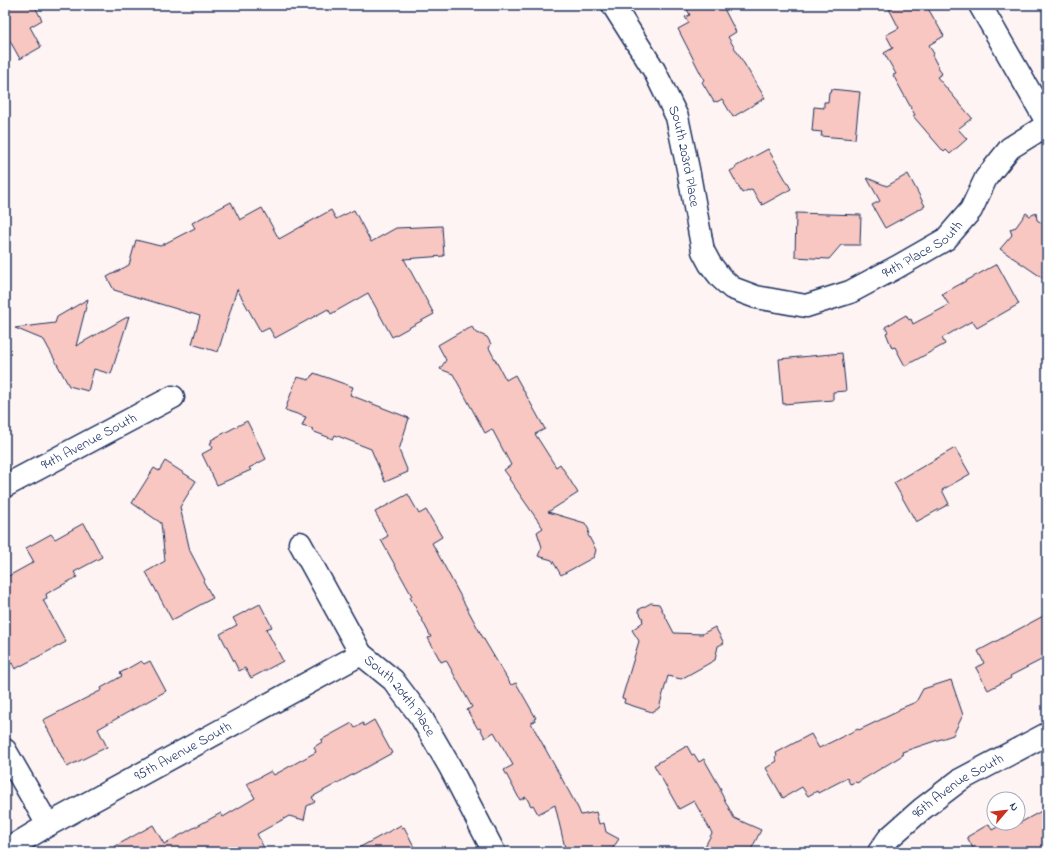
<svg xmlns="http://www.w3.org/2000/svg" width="1052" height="857" font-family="'Indie Flower',sans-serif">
  <rect width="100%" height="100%" fill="#fef4f3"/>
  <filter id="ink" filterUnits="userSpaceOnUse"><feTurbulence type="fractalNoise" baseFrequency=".025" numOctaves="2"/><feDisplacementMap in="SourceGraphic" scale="8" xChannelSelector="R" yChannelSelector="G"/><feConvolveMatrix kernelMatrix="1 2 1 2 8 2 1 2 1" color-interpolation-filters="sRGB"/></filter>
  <g filter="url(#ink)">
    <path fill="#f8c7c1" stroke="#1b2f5e" d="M 5,5 L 34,5 L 42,20 L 30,27 L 41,47 L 20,59 L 5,32 Z
      M 685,5 L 722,5 L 736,32 L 728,37 L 765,98 L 733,117 L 722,99 L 717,102 L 716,101 L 714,102 L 702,82 L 704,80 L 678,29 L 689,23 L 685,17 L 690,15 Z
      M 887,5 L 926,5 L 944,36 L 929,45 L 934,54 L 932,55 L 942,74 L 937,77 L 972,118 L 958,129 L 967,139 L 950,154 L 946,150 L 944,152 L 913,116 L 915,115 L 893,75 L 896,74 L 884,53 L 893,48 L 886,35 L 899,28 Z
      M 831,89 L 860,92 L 855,139 L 821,136 L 822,132 L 812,131 L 814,107 L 824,108 L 824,102 L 828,102 L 829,92 L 830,92 Z
      M 768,149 L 791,189 L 762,205 L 761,202 L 760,203 L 752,189 L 749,191 L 748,190 L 742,193 L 730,171 L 736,168 L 735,167 Z
      M 908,174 L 925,206 L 885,228 L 872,205 L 880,201 L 867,178 L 887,186 Z
      M 231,202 L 240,220 L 262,208 L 279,239 L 331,210 L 336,219 L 354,210 L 371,242 L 396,228 L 442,226 L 444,256 L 404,259 L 434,314 L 392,337 L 368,293 L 331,314 L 328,309 L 275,338 L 269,328 L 261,332 L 237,289 L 218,352 L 192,344 L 200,316 L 114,290 L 107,277 L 129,265 L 136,240 L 160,246 L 195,228 L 192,223 Z
      M 796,213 L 861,215 L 860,245 L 841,245 L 829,259 L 795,257 Z
      M 1026,213 L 1030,216 L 1036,213 L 1037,220 L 1047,226 L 1047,281 L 1000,249 L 1012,235 L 1010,229 L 1016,227 Z
      M 997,264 L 1019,304 L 977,328 L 972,321 L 942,338 L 945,344 L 905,366 L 895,347 L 892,348 L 886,333 L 888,332 L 885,327 L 906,315 L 909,320 L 911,319 L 913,324 L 949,305 L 942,294 Z
      M 88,299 L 76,346 L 129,316 L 111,374 L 94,369 L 88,391 L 69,386 L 44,340 L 15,328 L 55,323 L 57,317 Z
      M 472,327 L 475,332 L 487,337 L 491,344 L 489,348 L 506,380 L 515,375 L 545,429 L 535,434 L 556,467 L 560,464 L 578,493 L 548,512 L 585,523 L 589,530 L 588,535 L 596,550 L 594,557 L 561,575 L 552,560 L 538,556 L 542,547 L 537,532 L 543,528 L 509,479 L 510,478 L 504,470 L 511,465 L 492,429 L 485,433 L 453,374 L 440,369 L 446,360 L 438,345 L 462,331 L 464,331 Z
      M 842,353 L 846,391 L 833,392 L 833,400 L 783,404 L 779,359 Z
      M 314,373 L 353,387 L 350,395 L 409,418 L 399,450 L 408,472 L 385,482 L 371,449 L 335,435 L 333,439 L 312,431 L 313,429 L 302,426 L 306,417 L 285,410 L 297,377 L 309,380 L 312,375 L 313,375 Z
      M 247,421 L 266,459 L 249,468 L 251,470 L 217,485 L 202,454 L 213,448 L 210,443 L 212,442 L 211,440 Z
      M 955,448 L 970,474 L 942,490 L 949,504 L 916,522 L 894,483 Z
      M 165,461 L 196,481 L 180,507 L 190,551 L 205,580 L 203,581 L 213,598 L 172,620 L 146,572 L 165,561 L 161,523 L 132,503 L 154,468 L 159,471 Z
      M 408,494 L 419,514 L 426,510 L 442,537 L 432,543 L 482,636 L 511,685 L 516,683 L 536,718 L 534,719 L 535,721 L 531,723 L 578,808 L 581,815 L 596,812 L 599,824 L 604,823 L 606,832 L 619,839 L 610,852 L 569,852 L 567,847 L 565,848 L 555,805 L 538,814 L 533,805 L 531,806 L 526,797 L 520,800 L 504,770 L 513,765 L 494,732 L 485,738 L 480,728 L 478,729 L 467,710 L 472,707 L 446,660 L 441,662 L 428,638 L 431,637 L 410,597 L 412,596 L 381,540 L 388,536 L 375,512 Z
      M 84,523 L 102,557 L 74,572 L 77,577 L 46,594 L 47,598 L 43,600 L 66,642 L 15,669 L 12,663 L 5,667 L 5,578 L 34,562 L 26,548 L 51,534 L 55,539 Z
      M 651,603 L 659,604 L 674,633 L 702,634 L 715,627 L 724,643 L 718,646 L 715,660 L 681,679 L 668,676 L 659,708 L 652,712 L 624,703 L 625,699 L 622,698 L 639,641 L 632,630 L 643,622 L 642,619 L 643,619 L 638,610 Z
      M 260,604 L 272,627 L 266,629 L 283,661 L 251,678 L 245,668 L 239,671 L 220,634 L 237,625 L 233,618 Z
      M 1047,614 L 1047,657 L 1010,676 L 1011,678 L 988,690 L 976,668 L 984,663 L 978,651 Z
      M 141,661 L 144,664 L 150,661 L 166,691 L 98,729 L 107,747 L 67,767 L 43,720 L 102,690 L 101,688 L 122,676 L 120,673 Z
      M 951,680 L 963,715 L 953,735 L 902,752 L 903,755 L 857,783 L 856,782 L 850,784 L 847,778 L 818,793 L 817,791 L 808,796 L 802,787 L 783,798 L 766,768 L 777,761 L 775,757 L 777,756 L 776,753 L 811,734 L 819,748 L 858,729 L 859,730 L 899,711 L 899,709 L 916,702 L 923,689 Z
      M 374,720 L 392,753 L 312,797 L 315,802 L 307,806 L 304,820 L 289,816 L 257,834 L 266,852 L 105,852 L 153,825 L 164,844 L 221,813 L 223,817 L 255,798 L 247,784 L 271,771 L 274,775 L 316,752 L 314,747 L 322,742 L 321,740 L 352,723 L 355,728 L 363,723 L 364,726 Z
      M 687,746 L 692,755 L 694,754 L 699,762 L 704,759 L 721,789 L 720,791 L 734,818 L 761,830 L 750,852 L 702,852 L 712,833 L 694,801 L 679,809 L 654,765 Z
      M 1047,808 L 1047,846 L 1037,852 L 975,852 L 967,837 L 989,824 L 992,830 L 1003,824 L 1007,830 Z
      M 401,825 L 402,828 L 404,827 L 417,852 L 351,852 Z"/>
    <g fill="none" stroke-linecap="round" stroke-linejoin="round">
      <defs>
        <g id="minor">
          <path id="s1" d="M 613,5 L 654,70 L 677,117 L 688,169 L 703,251 L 710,264 L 721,278 L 732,288 L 756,297 L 806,306 L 850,292 L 897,267 L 946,239 L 971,210 L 986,178 L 1010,148 L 1047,125"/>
          <path d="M 980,5 L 1047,122"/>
          <path id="s2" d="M 5,486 L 173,397"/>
          <path id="s3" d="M 300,543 L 361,654 L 393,680 L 421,717 L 450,767 L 494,852"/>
          <path d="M 5,750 L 48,825"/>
          <path id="s4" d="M 5,851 L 48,825 L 361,654"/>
          <path id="s5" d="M 879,852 L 889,838 L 922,809 L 960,780 L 1047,734"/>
        </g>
      </defs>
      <use href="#minor" stroke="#1b2f5e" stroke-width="25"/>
      <use href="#minor" stroke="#fff" stroke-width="22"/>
    </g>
  </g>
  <g text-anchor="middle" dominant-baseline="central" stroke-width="3" stroke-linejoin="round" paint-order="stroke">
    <g font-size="14" fill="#1b2f5e" stroke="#fff">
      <text stroke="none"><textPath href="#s1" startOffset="169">South 203rd Place</textPath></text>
      <text stroke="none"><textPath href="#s1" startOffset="520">94th Place South</textPath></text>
      <text stroke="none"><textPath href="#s2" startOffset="95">94th Avenue South</textPath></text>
      <text stroke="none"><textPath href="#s3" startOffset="184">South 204th Place</textPath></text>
      <text stroke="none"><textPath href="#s4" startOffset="204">95th Avenue South</textPath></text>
      <text stroke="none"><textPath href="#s5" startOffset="104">96th Avenue South</textPath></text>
    </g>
  </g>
  <rect width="1052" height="857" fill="none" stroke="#fff" stroke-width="20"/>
  <rect x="10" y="10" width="1032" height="837" fill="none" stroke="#1b2f5e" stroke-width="1.5" filter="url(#ink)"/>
  <g transform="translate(1006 811) rotate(62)"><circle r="19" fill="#ffffff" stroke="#a4acbf"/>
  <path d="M0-3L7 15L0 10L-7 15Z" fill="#c8321e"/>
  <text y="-6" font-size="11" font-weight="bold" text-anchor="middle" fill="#1b2f5e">N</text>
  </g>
</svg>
